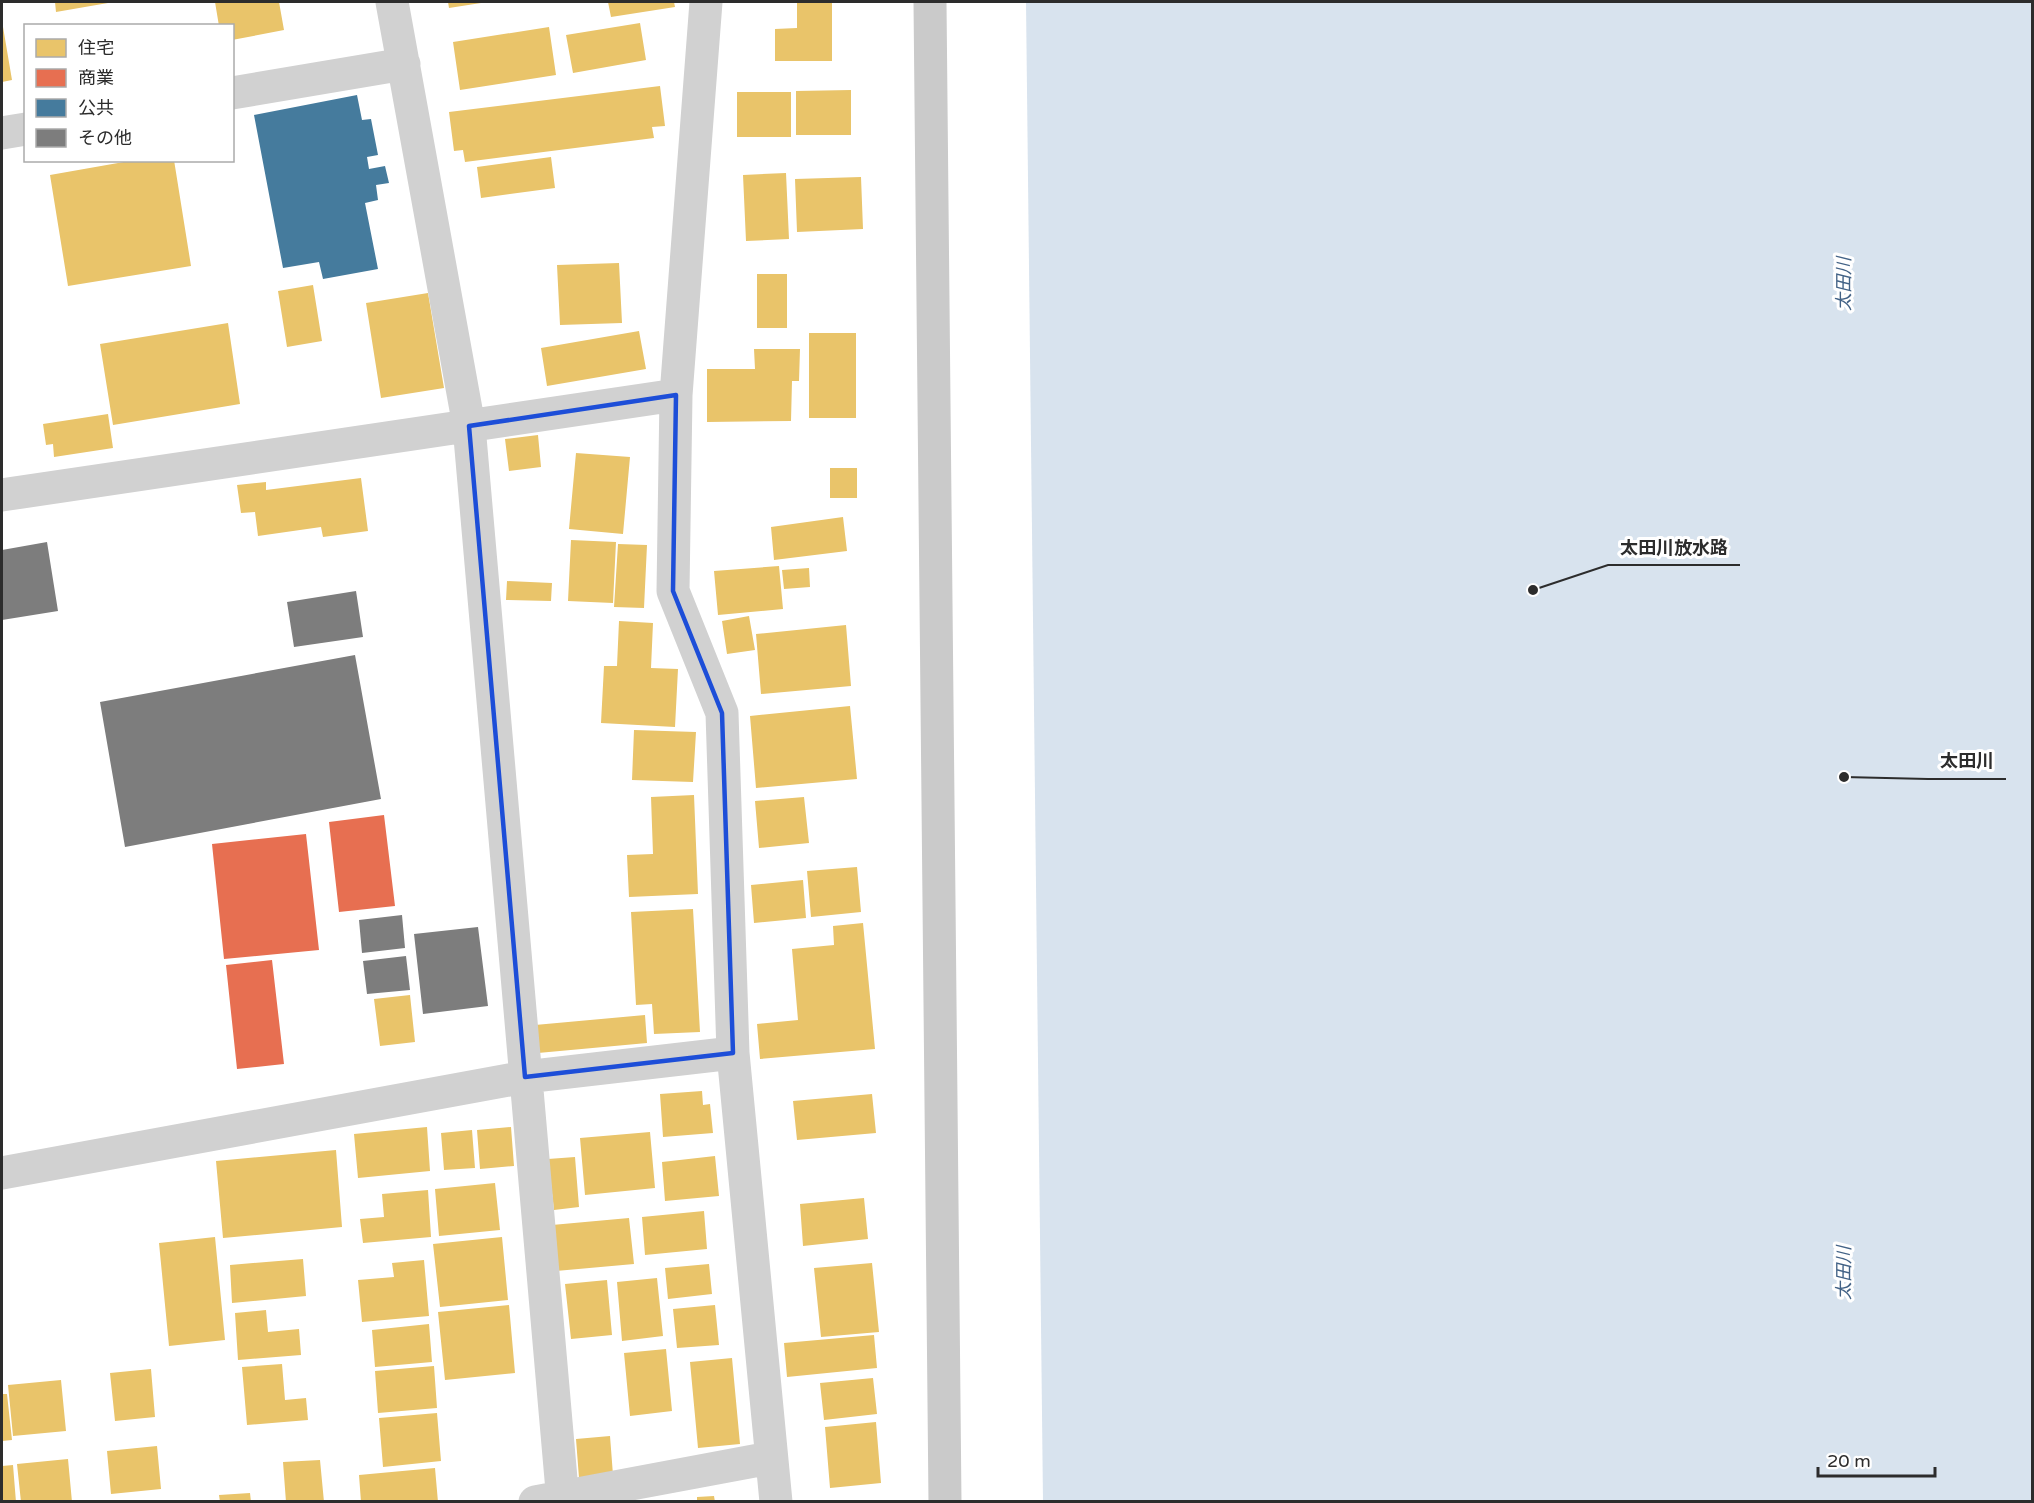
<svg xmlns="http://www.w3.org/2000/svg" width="2034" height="1503" font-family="'Varela Round','Noto Sans JP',sans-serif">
  <rect width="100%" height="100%" fill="#fff"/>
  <path fill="#d8e3ee" d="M 1026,2 L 2032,2 L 2032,1501 L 1043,1501 Z"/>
  <path fill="#e9c46a" d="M 55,2 L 108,2 L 108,3 L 56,12 Z
    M 215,2 L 279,2 L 284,30 L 232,40 L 232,26 L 219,26 Z
    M 448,2 L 481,2 L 481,3 L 449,8 Z
    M 608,2 L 674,2 L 675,7 L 611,17 Z
    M 797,2 L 832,2 L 832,61 L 775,61 L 775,29 L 797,28 Z
    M 2,21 L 12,80 L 2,82 Z
    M 640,23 L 646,60 L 573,73 L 566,35 Z
    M 549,27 L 556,75 L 460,90 L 453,42 Z
    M 660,86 L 665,126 L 652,127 L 654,138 L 465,162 L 463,150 L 454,151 L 449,112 Z
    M 851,90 L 851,135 L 796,135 L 796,91 Z
    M 737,92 L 791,92 L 791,137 L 737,137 Z
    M 551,157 L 555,188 L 481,198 L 477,167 Z
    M 135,160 L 174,160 L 191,266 L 68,286 L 50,175 Z
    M 786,173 L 789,239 L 746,241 L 743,175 Z
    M 861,177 L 863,229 L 797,232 L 795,179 Z
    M 619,263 L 622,323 L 560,325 L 557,265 Z
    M 757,274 L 787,274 L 787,328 L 757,328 Z
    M 313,285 L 322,341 L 287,347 L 278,291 Z
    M 428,293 L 444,388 L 381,398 L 366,303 Z
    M 228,323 L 240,404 L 113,425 L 100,344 Z
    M 639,331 L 646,369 L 547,386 L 541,348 Z
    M 809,333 L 856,333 L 856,418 L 809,418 Z
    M 754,349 L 800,349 L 799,381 L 792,381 L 791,421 L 707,422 L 707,369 L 755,369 Z
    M 108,414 L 113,448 L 54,457 L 53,444 L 46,445 L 43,424 Z
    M 538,435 L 541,467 L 509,471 L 505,439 Z
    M 576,453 L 630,457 L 623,534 L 569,529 Z
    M 830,468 L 857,468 L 857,498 L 830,498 Z
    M 361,478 L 368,531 L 323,537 L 321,527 L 258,536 L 255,512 L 241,513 L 237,485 L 266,482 L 266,490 Z
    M 843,517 L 847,551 L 774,560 L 771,527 Z
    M 571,540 L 616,542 L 613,603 L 568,601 Z
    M 618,544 L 647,545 L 644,608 L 614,607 Z
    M 779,566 L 783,609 L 718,615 L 714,571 Z
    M 809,568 L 810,587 L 784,589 L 782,570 Z
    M 507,581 L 552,583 L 551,601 L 506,600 Z
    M 749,616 L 755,650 L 727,654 L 722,621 Z
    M 619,621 L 653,623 L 651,668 L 678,669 L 675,727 L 601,723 L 604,666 L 617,666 Z
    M 846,625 L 851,686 L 761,694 L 756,634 Z
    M 850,706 L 857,779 L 756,788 L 750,716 Z
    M 634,730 L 696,732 L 693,782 L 632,780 Z
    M 694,795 L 698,894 L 629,897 L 627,855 L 653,854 L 651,797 Z
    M 804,797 L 809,843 L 759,848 L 755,801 Z
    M 857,867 L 861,912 L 811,917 L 807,871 Z
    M 803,880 L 806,918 L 754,923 L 751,885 Z
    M 693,909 L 700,1032 L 654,1034 L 652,1004 L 636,1005 L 631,912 Z
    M 863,923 L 875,1049 L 760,1059 L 757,1024 L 798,1020 L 792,949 L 834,945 L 833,926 Z
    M 410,995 L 415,1042 L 380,1046 L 374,999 Z
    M 645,1015 L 647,1043 L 538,1053 L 535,1025 Z
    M 702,1091 L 703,1105 L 710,1104 L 713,1133 L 663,1137 L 660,1094 Z
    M 872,1094 L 876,1133 L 797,1140 L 793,1101 Z
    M 427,1127 L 430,1171 L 358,1178 L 354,1134 Z
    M 511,1127 L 514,1166 L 480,1169 L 477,1130 Z
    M 472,1130 L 475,1168 L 444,1170 L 441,1133 Z
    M 650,1132 L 655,1188 L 585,1195 L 580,1138 Z
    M 336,1150 L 342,1227 L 223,1238 L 216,1161 Z
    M 715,1156 L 719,1196 L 665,1201 L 662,1162 Z
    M 575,1157 L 579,1207 L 554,1210 L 548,1159 Z
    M 495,1183 L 500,1230 L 439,1236 L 435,1189 Z
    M 428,1190 L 431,1237 L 363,1243 L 360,1219 L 384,1217 L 382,1194 Z
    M 864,1198 L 868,1239 L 803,1246 L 800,1204 Z
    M 704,1211 L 707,1249 L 645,1255 L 642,1217 Z
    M 629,1218 L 634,1264 L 556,1271 L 552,1225 Z
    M 215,1237 L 225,1340 L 169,1346 L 159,1243 Z
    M 502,1237 L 508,1300 L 440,1307 L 433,1244 Z
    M 303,1259 L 306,1296 L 232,1303 L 230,1265 Z
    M 424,1260 L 429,1316 L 362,1322 L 358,1280 L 394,1277 L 392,1263 Z
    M 872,1263 L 879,1332 L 821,1337 L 814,1268 Z
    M 709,1264 L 712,1294 L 668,1299 L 665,1268 Z
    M 657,1278 L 663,1336 L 622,1341 L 617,1282 Z
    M 607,1280 L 612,1335 L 571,1339 L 565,1284 Z
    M 509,1305 L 515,1373 L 445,1380 L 438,1312 Z
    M 715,1305 L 719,1345 L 677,1348 L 673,1309 Z
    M 266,1310 L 268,1332 L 299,1329 L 301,1355 L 238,1360 L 235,1313 Z
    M 429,1324 L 432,1362 L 375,1367 L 372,1330 Z
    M 874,1335 L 877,1368 L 787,1377 L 784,1343 Z
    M 666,1349 L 672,1411 L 630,1416 L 624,1353 Z
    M 732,1358 L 740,1444 L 698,1448 L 690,1362 Z
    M 282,1364 L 285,1400 L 306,1398 L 308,1420 L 247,1425 L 242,1367 Z
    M 434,1366 L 437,1408 L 378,1413 L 375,1371 Z
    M 151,1369 L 155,1417 L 115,1421 L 110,1373 Z
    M 873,1378 L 877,1414 L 824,1420 L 820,1383 Z
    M 61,1380 L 66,1431 L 13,1436 L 8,1385 Z
    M 2,1394 L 7,1394 L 12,1440 L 2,1441 Z
    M 437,1413 L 441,1461 L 383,1467 L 379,1418 Z
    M 876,1422 L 881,1483 L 830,1488 L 825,1427 Z
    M 610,1436 L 613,1475 L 579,1478 L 576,1439 Z
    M 157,1446 L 161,1489 L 111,1494 L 107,1451 Z
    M 68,1459 L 72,1502 L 21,1502 L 17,1464 Z
    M 320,1460 L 324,1502 L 286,1502 L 283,1462 Z
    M 13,1465 L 16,1502 L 2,1502 L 2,1466 Z
    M 435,1468 L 438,1502 L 361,1502 L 359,1475 Z
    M 250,1493 L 251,1502 L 220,1502 L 219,1495 Z
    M 714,1496 L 715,1502 L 697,1502 L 697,1497 Z"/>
  <path fill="#e76f51" d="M 384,815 L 395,906 L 339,912 L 329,822 Z
    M 306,834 L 319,950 L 224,959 L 212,844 Z
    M 272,960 L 284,1064 L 237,1069 L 226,965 Z"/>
  <path fill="#457b9d" d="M 357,95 L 362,120 L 371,119 L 378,155 L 367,157 L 369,169 L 385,166 L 389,183 L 376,185 L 378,200 L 365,203 L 378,269 L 323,279 L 319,262 L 283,268 L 254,115 Z"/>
  <path fill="#7d7d7d" d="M 47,542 L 58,611 L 2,620 L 2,550 Z
    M 356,591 L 363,637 L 294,647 L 287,602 Z
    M 355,655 L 381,799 L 125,847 L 100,702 Z
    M 402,915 L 405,948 L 362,953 L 359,920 Z
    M 478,927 L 488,1006 L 423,1014 L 414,934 Z
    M 406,956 L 410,990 L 367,994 L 363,961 Z"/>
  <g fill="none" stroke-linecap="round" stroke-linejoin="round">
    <path stroke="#d1d1d1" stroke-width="33" d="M 392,2 L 469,426 L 563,1502
      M 706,2 L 676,395 L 673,591 L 722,713 L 733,1053 L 776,1502
      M 232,93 L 404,64
      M 2,133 L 26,129
      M 2,495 L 676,395
      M 2,1173 L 525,1077 L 733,1053
      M 535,1502 L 770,1458"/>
    <path stroke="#cacaca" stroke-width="33" d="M 930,2 L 945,1502"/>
  </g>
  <path fill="none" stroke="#1d4ed8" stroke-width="4.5" stroke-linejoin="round" d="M 676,395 L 673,591 L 722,713 L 733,1053 L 525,1077 L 469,426 Z"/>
  <g text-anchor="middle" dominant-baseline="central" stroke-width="6" stroke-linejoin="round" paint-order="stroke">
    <g font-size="18" font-style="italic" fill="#426286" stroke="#fff">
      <text transform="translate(1844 284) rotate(-90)">太田川</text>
      <text transform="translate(1844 1273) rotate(-90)">太田川</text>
    </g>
  </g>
  <path fill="none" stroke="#2c2c2c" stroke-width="2" d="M1533 590L1608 565H1740M1844 777L1928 779H2006"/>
  <g fill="#2c2c2c" stroke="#fff" stroke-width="2">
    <circle cx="1533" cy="590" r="6"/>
    <circle cx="1844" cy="777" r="6"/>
  </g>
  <g font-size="18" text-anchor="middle" font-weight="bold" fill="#2c2c2c" stroke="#fff" stroke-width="6" stroke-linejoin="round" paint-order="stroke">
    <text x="1674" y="554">太田川放水路</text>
    <text x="1967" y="767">太田川</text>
  </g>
  <rect width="2034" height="1503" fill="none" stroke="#2c2c2c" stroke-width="6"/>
  <rect x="24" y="24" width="210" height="138" fill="#ffffff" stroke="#ababab" stroke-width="1.5"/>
  <rect x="36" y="39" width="30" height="18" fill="#e9c46a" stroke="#ababab" stroke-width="1.5"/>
  <text x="78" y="54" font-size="18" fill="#2c2c2c">住宅</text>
  <rect x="36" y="69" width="30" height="18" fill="#e76f51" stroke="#ababab" stroke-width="1.5"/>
  <text x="78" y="84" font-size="18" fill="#2c2c2c">商業</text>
  <rect x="36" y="99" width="30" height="18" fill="#457b9d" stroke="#ababab" stroke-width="1.5"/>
  <text x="78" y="114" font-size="18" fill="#2c2c2c">公共</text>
  <rect x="36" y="129" width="30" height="18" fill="#7d7d7d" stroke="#ababab" stroke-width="1.5"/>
  <text x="78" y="144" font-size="18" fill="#2c2c2c">その他</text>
  <path d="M1818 1467v9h117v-9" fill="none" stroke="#2c2c2c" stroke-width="3"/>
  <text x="1827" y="1467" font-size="18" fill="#2c2c2c" stroke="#ffffff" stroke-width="4.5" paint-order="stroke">20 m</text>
</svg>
